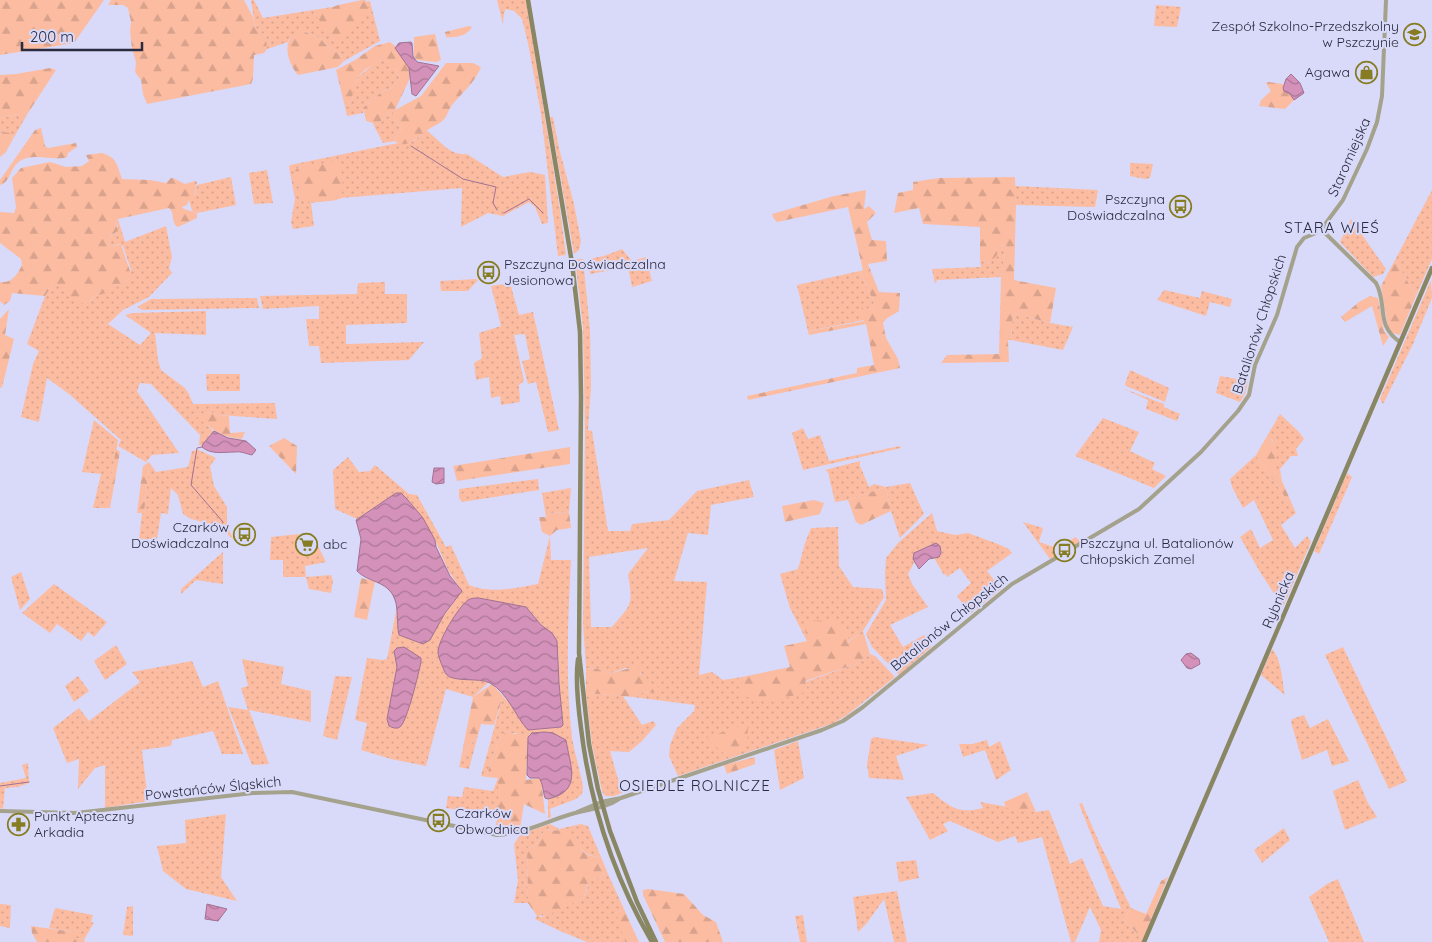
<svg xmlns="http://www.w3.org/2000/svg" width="1432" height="942" font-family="Quicksand,sans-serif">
  <defs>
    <pattern id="grass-dots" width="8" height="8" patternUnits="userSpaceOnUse" patternTransform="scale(1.25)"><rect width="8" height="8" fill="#fcbca1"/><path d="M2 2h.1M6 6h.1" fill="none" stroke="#d8a28c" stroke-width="1.8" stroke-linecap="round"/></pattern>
    <pattern id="forest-firs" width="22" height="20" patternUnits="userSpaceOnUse" patternTransform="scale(1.25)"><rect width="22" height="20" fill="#fcbca1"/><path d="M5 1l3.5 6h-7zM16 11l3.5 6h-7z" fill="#d8a28c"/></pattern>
    <pattern id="water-waves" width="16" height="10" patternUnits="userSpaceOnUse" patternTransform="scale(1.25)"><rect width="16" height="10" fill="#d491b9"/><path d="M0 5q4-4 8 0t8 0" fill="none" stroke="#ac7798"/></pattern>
  </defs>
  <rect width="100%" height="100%" fill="#d9dafa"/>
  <path fill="url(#grass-dots)" fill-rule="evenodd" d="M 251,0 L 254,0 L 263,18 L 370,1 L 380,41 L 344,61 L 339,54 L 325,44 L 321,39 L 303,31 L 289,39 L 288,42 L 267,49 L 266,36 L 255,28 Z
    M 497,0 L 526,0 L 560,210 L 566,255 L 558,256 L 541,114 L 528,43 L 522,19 L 514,11 L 506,9 L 504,13 L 503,24 Z
    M 1156,5 L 1181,7 L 1177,27 L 1154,26 Z
    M 379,60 C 393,62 394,66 400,78 L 392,88 L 384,90 L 363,108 L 363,113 L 347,116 L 345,107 L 352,101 L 353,87 L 359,76 Z
    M 393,112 L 393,117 L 402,129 L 396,136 L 395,141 L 383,143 L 374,126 Z
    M 28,113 L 13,139 L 12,136 L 4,132 L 0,134 L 0,118 Z
    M 550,117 L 553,117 L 559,148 L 574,204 L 581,241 L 579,250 L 574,254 Z
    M 426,130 C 440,140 449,156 467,154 L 503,177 L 530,172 L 545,175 L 548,223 L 542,224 L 535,207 L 529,202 L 503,216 L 488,213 L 461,227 L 462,188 L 341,198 C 333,202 320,201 311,203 L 314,226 L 293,229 L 291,222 L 295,199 L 289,167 L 290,165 L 398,143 C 410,146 418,138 426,130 Z
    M 1130,163 L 1153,164 L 1150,178 L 1145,179 L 1130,176 Z
    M 267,170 L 273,203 L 254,204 L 249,173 Z
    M 231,177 L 236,205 L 197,213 L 192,211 L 189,200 L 195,195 L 197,185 Z
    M 1014,186 L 1098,190 L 1095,207 L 1016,205 Z
    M 1432,190 L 1432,259 L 1416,296 L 1395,260 Z
    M 118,219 L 125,242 L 166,226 L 172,257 L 169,268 L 172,273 L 149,297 L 123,310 L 108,324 L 140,345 L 151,333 L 125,315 L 133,313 L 206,311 L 206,335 L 155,333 L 158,360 L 161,370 L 185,388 L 189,394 L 193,404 L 275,403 L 277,419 L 218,415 L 211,412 L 196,415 L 213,431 L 202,446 L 199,445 L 200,435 L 151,384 L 140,383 L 137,391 L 179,453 L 152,455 L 146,462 L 118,446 L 121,440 L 69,394 L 47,378 L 39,422 L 21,417 L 33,364 L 39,351 L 27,344 L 45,296 L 53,285 L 55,285 L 62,287 L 68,295 L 89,302 L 95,296 L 107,292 L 128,280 L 131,270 L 123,246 L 119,244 L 110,247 L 108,242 L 109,237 L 116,233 L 118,227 L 116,221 Z
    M 1351,219 L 1386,269 L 1383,274 L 1373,277 L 1340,242 Z
    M 999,245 L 1006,246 L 1001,277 L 937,280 L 935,284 L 932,269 L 981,267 L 980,260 L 989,264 Z
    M 622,249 L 632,261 L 646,257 L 652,281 L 632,287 L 628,267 L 590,274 L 589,259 L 604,256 Z
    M 575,259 L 583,259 L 590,330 L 591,387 L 588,430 L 592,431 L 608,531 L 630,531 L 632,524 L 669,520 L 697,491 L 749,480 L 754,497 L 711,505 L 708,535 L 688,533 L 674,581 L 707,582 L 699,675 L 712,672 L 723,680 L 742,677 L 742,695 L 808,691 L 805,682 L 856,664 L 870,654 L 875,656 L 895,677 L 847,715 L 834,723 L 678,776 L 669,756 L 670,745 L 677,728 L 694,711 L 695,705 L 633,697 L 638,692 L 653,693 L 641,678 L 641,673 L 626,668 L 608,674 L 598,669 L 586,668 L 583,624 L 585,430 L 583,327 ZM 648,548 L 628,574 C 633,605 632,604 612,627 L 591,627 L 589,557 Z
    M 860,271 L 875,305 L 870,309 L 864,320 L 808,331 L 797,285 Z
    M 476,279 L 478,280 L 468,291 L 441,291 L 440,281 Z
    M 1431,280 L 1432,298 L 1413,344 L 1383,404 L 1380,399 Z
    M 385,282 L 385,294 L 407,294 L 407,323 L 346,325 L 346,344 L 424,342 L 409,360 L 321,363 L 319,346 L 309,346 L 306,319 L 319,319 L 319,306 L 263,309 L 260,296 L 357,294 L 358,283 Z
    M 510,283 L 519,315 L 533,312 L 559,430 L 548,432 L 536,382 L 528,384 L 522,361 L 530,359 L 525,334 L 514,335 L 524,381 L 519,385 L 520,402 L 501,405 L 500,396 L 491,398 L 489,377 L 476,380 L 474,363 L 482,358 L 479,333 L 501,326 L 491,286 Z
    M 1164,290 L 1200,298 L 1202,291 L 1232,299 L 1230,307 L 1210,302 L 1206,316 L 1157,300 Z
    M 257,298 L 259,308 L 142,310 L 137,307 L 151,299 Z
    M 1013,313 L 1050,323 L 1073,327 L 1063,350 L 1011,340 Z
    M 1130,370 L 1169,388 L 1165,402 L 1126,386 L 1125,384 Z
    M 206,374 L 240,374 L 240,391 L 207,391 Z
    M 1220,376 L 1248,381 L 1245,394 L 1240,402 L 1216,393 Z
    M 1122,388 L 1164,404 L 1164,407 L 1180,414 L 1177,421 L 1146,409 L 1148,400 Z
    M 1280,414 L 1299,432 L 1304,439 L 1296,449 L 1298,456 L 1291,456 L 1280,469 L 1282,481 C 1280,478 1276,475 1275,471 C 1272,459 1281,444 1267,436 Z
    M 1103,418 L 1139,432 L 1130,451 L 1155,463 L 1152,469 L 1166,476 L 1154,488 L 1075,456 Z
    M 94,420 L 118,440 L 106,508 L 93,508 L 101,474 L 82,472 Z
    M 803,428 L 808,439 L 820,435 L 829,461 L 900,446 L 901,448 L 803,470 L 792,433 Z
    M 199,450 L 216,458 L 210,466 L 214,486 L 227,507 L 227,526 L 234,540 L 218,526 L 191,519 L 183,514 L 178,495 L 171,488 L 168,514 L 161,513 L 157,539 L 139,539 L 142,513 L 144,513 L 149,467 L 143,466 L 149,462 L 156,472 L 188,467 L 192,451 Z
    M 1256,455 L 1296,513 L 1281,525 L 1295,548 L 1307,536 L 1311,542 L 1283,607 L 1260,572 L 1240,537 L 1251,529 L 1260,548 L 1273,540 L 1254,500 L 1243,508 L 1232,487 L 1230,479 Z
    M 348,457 L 359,472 L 370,471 L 375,465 L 409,494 L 417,495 L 446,547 L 451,545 L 469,585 C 491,594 516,588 538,584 L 550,536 L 551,560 L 571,560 C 568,619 565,679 572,738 C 575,754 580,770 583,787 L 582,794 L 576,799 L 550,809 L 551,817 L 548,818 L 548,799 L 552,798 L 563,738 C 544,728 524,739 506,731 L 498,742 L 486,777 L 481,776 L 503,696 L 513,707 L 528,730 L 561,727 L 558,652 L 552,633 L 541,625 L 526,607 L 438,655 L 445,672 L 486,681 L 490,679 L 492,684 L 489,682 L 473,697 L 446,689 L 426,766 L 391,759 L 361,750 L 367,723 L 355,720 L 367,658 L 382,660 L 387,659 L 397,606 L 399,623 L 398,631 L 442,618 L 462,591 L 448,570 L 436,542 L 412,505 L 407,499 L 396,494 L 357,519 L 335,509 L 333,470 Z
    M 860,461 L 860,466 L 869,487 L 874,484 L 886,487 L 910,483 L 924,514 L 900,538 L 891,511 L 886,487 L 848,500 L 835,502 L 828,472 L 825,470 Z
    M 1347,473 L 1352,477 L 1319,554 L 1314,551 Z
    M 538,479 L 539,490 L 462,502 L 459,498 L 459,489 Z
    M 571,488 L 569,512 L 550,513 L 546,517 L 542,493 Z
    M 932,513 L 937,531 L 955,535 L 968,533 L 998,544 L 1009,549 L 1012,553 L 987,571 L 1001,589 L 970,614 L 957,596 L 971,583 L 960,568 L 947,577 L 946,574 L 944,575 L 934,558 L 939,557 L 913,559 L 914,563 L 908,574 L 912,584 L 928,607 L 890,625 L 903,647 L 924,635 L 931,647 L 899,675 L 872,647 L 866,634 L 886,600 L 885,574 L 886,558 L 898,543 Z
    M 1023,522 L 1043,528 L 1039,542 L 1060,549 L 1075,537 L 1081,542 L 1050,559 Z
    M 838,527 L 839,566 L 853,587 L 882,589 L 884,597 L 863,631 L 846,643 L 807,641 L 790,608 L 780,574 L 798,569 L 805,543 L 811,528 Z
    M 299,534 L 301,549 L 318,546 L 326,562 L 305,566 L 306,577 L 331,575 L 333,581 L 331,593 L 309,589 L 306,577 L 283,577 L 283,560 L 270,560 L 271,537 Z
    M 223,552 L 223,584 L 196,580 L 181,594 L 181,589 Z
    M 21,572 L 30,599 L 20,610 L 11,577 Z
    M 54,584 L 107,622 L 94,637 L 88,632 L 81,641 L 57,624 L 50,633 L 22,613 Z
    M 116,645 L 127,664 L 105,680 L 94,661 Z
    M 1343,647 L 1407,781 L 1389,789 L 1325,655 Z
    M 1272,649 C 1282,660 1282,681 1285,695 L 1261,675 Z
    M 242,659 L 284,667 L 281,684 L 311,691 L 311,722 L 249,710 L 269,764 L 252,765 L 228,707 L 248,710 L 241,688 L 248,686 Z
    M 192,661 L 203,687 L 218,681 L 243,754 L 222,754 L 213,731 L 172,740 L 171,746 L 142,750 L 148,801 L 105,808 L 105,765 L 95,768 L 78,789 L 79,759 L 67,763 L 53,728 L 79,708 L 89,721 L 140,682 L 132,672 Z
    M 78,676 L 89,691 L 74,702 L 65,686 Z
    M 335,676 L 352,677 L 337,740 L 323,736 Z
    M 586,693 L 623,696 L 642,725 L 653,721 L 656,725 L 642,741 L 629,752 L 610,751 L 622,793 L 614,796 L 605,796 L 602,791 L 592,745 Z
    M 1304,715 L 1310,728 L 1328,719 L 1349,761 L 1332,766 L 1327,750 L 1302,760 L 1291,722 L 1292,719 Z
    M 478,735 L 469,769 L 459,767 L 461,758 Z
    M 874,737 L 929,745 L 896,756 L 904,780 L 869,778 L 867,765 L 871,739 Z
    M 987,740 L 989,747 L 1000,741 L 1011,770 L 996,780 L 985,750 L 963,757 L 959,744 L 972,744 Z
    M 798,741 L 804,778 L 780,790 L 774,750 Z
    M 28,763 L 29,783 L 18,787 L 5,788 L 3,809 L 0,808 L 0,783 L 26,778 L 22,765 Z
    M 498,778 L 498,816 L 446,808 L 448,796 L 462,797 L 464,787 L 493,791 Z
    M 1358,780 L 1368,803 L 1377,817 L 1345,830 L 1333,791 Z
    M 933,793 C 951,808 959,814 983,808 L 980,802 L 1036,812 L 1049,810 L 1070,864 L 1082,858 L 1103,906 L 1121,909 L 1079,804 L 1082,803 L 1099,842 L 1131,908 L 1124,919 L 1143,940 L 1142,942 L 1099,942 L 1101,930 L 1090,907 L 1075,942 L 1071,942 L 1042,837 L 1018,843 L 1015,836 L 998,842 L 950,821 L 943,824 L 948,831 L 930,840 L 906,797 Z
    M 226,814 L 221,877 L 237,901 L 186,889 L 163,871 L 157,846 L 186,843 L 185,820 Z
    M 550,824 L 559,829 L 581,824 L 588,826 L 601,857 C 586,856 580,851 576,837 L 563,830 L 544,831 L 535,846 L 527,848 L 528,903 L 514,903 L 518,880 L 514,844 L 521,834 Z
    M 1284,828 L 1290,840 L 1262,863 L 1254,850 Z
    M 916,860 L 919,878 L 899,882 L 896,862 Z
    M 608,874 L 624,909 L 619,912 L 625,942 L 587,942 L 560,931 L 535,919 L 537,916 L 542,917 L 583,898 L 586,893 L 589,881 Z
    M 1338,879 L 1364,942 L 1329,942 L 1309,897 L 1327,884 Z
    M 897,891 L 907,942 L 894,942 L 884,899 L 867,923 L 858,932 L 853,897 Z
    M 0,904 L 11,905 L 10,928 L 0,926 Z
    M 133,906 L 133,936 L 123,935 L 127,907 Z
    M 55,908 L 93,915 L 91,922 L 94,923 L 85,938 L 74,939 L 74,932 L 49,928 Z
    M 803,915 L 807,942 L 800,942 L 795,916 Z"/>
  <path fill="url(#forest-firs)" d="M 0,0 L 104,0 L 74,43 L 0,55 Z
    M 111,0 L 244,0 L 253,17 L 255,28 L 266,36 L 267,49 L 264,53 L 254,55 L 253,79 L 251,84 L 147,104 L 143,94 L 141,80 L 135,72 L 136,62 L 132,49 L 130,31 L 131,22 L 128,8 L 123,5 L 108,5 Z
    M 362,0 L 365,0 C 369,5 367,9 365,14 L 341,42 C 333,40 318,19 313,11 L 326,10 L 338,5 Z
    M 469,26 L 472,27 C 467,36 456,38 446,37 L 445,32 Z
    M 303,31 L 321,39 L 325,44 L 339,54 L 344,61 L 338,67 L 298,75 C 286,62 280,34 303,31 Z
    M 435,34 L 441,60 L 436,62 L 417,60 L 414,56 L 414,37 Z
    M 390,42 L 395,46 L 395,48 L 409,68 L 410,78 L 395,110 L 421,96 L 446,63 L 473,63 L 481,67 C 475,82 463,92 453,104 C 449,108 448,114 445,118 C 441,123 434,126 429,129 C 419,135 407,151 395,141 L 396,136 L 402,129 L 393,117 L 393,112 L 374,126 L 373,123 L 366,121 L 363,108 L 384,90 L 392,88 L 400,78 C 395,67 392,62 379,60 C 375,65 371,66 366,69 C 355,77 353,88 352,101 L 345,107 L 336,70 L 355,60 L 375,46 Z
    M 50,68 L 56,70 L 28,113 L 0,118 L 0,75 L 16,74 Z
    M 1268,82 L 1283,84 L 1283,88 L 1290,94 L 1294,100 L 1285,109 L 1259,106 L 1261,100 L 1271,91 L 1266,83 Z
    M 41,128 L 45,146 L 48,148 L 76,143 L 77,147 L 68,153 L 67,157 L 64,158 C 49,160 33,153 20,161 C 10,167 11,182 0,185 L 0,180 L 35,130 Z
    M 4,132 L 10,133 L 13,139 L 6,152 L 0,157 L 0,134 Z
    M 102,153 C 118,158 117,166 122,179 L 150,180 L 166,183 L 171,178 L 173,178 L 185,184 L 195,181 L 197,182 L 194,198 L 189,200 L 187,205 L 182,207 L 184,209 L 197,213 L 197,218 L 178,227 L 176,226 C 171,220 175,213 169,208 L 118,219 L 116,221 L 118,231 L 109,237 L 108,242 L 110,247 L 121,244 L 131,274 C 126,287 118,282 113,291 L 95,296 L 86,304 C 81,303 75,300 70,297 C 63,291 63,286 53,285 L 45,296 L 12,293 L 10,301 L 4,305 L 0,301 L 0,282 C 11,284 18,274 22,265 L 21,259 L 0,243 L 0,212 L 14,213 L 16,207 L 12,178 L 21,168 L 50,162 L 66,167 L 82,166 L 89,161 L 86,155 Z
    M 337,161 L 341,163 C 342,174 344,188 341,198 L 336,200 L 305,203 L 298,185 L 295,171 L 298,167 Z
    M 1015,177 L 1016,205 L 1014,280 L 1056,288 L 1050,323 L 1013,313 L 1011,340 L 1008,340 L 1009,362 L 941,363 L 947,355 L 999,354 L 1001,277 L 1006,246 L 999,245 L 997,255 L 988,264 L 980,260 L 980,227 L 923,224 L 919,208 L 894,213 L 898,193 L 913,190 L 913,182 L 939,178 Z
    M 866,190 L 864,209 L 869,206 L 876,213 L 867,222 L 872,240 L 886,241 L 887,261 L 868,264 L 879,292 L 900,293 L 899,311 L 886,319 L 883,323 L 886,338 L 898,359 L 900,368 L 748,400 L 747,396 L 857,373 L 857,368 L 874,365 L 866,324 L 809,335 L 808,331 L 864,321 L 860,314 L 862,307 L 870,309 L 875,305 L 860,271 L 863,270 L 848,207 L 777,222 L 774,219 L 772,214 L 834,196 Z
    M 1395,260 L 1416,296 L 1400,335 L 1392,333 L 1388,327 L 1381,286 Z
    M 1370,296 L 1378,298 L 1384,331 L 1389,337 L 1383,346 L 1372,306 L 1345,322 L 1341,317 L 1359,302 Z
    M 9,309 L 5,335 L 14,339 L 2,387 L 0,388 L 0,319 Z
    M 211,412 L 218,415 L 229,416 L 230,433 L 245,432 L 242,439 C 222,438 209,428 195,415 Z
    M 1267,436 L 1271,439 L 1275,446 L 1275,472 L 1282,481 L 1296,513 L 1256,455 Z
    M 284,438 L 297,446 L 296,474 L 269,446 Z
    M 570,447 L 570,464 L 457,481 L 453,466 Z
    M 116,449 L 120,452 L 110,508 L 106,508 Z
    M 143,466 L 149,467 L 144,513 L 137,513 Z
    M 886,487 L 891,511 L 861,525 L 856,522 L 848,500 Z
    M 814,500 L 824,503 L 820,514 L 785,522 L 782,506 Z
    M 569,512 L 571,528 L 557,530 L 550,536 L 542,532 L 539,517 L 546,517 L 550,513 Z
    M 361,578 L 375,581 L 367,620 L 354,617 Z
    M 839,620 L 849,635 L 847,643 L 863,631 L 870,654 L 856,664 L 805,681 L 808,691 L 772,702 L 741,696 L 742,677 L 790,667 L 784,646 L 807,641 L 804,621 Z
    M 638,666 L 642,679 L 661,689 L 653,693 L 638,692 L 633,697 L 586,693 L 586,668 L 598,669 L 608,674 Z
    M 492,684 L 503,696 L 494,725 L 481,724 L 478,735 L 461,758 L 473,697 Z
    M 748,723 L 747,747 L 729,758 L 706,738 Z
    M 506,731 L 514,734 L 530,734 L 528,737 L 526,780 L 541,778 L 545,814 L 524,804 L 520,828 L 503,833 L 494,832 L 498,816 L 498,778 L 486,777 L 498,742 Z
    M 755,757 L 755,764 L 727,774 L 724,765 Z
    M 1027,792 L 1036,812 L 1006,808 L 1004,802 Z
    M 563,830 C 588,835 569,856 601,857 L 608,874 C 601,877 589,879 587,886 C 586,891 586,893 583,898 L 548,915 L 537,916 L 528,903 L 527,848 L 535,846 L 544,831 Z
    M 1168,877 L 1143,940 L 1124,919 L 1131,908 L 1146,914 L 1161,881 Z
    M 648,889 L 684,894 L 703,915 L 716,922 L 723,942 L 665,942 L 643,895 L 643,890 Z
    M 624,909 L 637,938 L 639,942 L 625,942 L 617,916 L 619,912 Z
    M 31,926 L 74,932 L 74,939 L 85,938 L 84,942 L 37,942 L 32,933 Z"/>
  <path fill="url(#water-waves)" stroke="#a17294" d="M 411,42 L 412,43 L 413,56 L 417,62 L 439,66 L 416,96 L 412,94 L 409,68 L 395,48 L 399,43 Z
    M 1291,74 L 1300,83 L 1304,93 L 1294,100 L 1290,94 L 1284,91 L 1283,88 L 1286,79 Z
    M 214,431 L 228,438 L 246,441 L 256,450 L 252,455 C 247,454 241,451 235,452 C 224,452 211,455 202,447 L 203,444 Z
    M 434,468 L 444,468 L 444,483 L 436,484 L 432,482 Z
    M 396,493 L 401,493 L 407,499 L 423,518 L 435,540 L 436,547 L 450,576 L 462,591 L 445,613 L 430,640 L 423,644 L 399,635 C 397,628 398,613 396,603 C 390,580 370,584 357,571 L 361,539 L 356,520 Z
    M 936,543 L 940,546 L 941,553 L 939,557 L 929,559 L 919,569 L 913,559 L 914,553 Z
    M 479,598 L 526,607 L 541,625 L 552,633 L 557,641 L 559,683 L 563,725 L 561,727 L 528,730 C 515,716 508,693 490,683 C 479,677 453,683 446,674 C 444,671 438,656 438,653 C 437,642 459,606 468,600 C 471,598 475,598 479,598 Z
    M 404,647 L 421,658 L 421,662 C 419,672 407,722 400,727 C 396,729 393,728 389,726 L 387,719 L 397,667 L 394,651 L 397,648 Z
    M 1191,653 L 1199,659 L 1200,664 L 1191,669 L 1187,668 L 1181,660 L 1186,654 Z
    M 545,732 L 553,733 L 566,740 C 570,766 583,791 548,799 L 545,798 C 543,792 543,783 539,778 L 530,778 L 527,775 L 528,737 L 532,733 Z
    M 207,904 L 227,909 L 218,921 L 205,919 Z"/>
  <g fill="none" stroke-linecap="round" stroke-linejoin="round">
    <path stroke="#a17294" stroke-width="1" d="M 411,146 L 463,179 L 496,187 L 493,203 L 497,210
      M 504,213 L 529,199 L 543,213
      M 202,447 L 197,448 L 191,485 L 223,522
      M 0,786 L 29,782"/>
    <path stroke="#a4a28c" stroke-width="4" d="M 1323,227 L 1343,200 L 1367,149 L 1377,122 L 1382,96 L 1386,0
      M 1325,233 L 1376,283 C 1388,305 1375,325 1400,342
      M 0,811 L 76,813 L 253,793 L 292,792 L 497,835 C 524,834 549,820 575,813 C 590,809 606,808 619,799
      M 577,812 L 601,802 L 621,798 L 822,730 L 843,721 L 863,707 L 1012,584 L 1139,509 L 1201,452 L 1238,411 L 1249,395 L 1255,365 L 1277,315 L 1297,247 L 1304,238 L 1316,233"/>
    <path stroke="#898664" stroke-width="4.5" d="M 528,0 L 572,263 L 580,332 L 581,397 L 579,653 L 589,744 L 598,789 L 610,831 L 637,902 L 656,942
      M 578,659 C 575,681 578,706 581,728 C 590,803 614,877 652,942
      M 1144,942 L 1432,268"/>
  </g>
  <defs>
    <symbol id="school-ring" viewBox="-11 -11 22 22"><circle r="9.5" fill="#d9dafa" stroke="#867d23" stroke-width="1.5"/><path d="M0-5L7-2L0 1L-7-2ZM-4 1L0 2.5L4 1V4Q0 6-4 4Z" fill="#867d23"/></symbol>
    <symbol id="shop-ring" viewBox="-11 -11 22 22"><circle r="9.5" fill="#d9dafa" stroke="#867d23" stroke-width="1.5"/><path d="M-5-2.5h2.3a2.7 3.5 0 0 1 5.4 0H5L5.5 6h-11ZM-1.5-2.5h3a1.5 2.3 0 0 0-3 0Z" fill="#867d23"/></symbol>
    <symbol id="bus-ring" viewBox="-11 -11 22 22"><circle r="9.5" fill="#d9dafa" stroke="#867d23" stroke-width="1.5"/><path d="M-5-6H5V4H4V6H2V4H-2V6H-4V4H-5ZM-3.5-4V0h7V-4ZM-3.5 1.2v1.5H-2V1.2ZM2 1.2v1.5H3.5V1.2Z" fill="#867d23"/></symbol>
    <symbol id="supermarket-ring" viewBox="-11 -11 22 22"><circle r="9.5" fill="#d9dafa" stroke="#867d23" stroke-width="1.5"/><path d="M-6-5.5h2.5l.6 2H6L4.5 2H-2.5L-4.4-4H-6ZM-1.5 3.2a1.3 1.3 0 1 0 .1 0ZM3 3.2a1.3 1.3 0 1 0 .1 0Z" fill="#867d23"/></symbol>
    <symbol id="pharmacy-ring" viewBox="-11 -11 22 22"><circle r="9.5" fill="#d9dafa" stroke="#867d23" stroke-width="1.5"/><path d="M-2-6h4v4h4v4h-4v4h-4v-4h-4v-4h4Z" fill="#867d23"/></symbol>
  </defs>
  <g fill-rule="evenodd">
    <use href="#school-ring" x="1402" y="22" width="25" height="25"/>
    <use href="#shop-ring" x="1354" y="60" width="25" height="25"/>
    <use href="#bus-ring" x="1168" y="194" width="25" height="25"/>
    <use href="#bus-ring" x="476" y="260" width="25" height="25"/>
    <use href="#bus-ring" x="232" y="522" width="25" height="25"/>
    <use href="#supermarket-ring" x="294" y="532" width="25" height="25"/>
    <use href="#bus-ring" x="1052" y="538" width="25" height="25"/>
    <use href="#bus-ring" x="426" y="808" width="25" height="25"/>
    <use href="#pharmacy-ring" x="6" y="812" width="25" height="25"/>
  </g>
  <g text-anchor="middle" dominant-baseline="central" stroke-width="4" stroke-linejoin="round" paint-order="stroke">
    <g font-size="14" fill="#2a2b3e" stroke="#d9dafa" text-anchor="start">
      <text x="1399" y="26" text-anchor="end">Zespół Szkolno-Przedszkolny<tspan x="1399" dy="16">w Pszczynie</tspan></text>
      <text x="1350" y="72" text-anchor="end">Agawa</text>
      <text x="1165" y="199" text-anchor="end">Pszczyna<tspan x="1165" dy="16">Doświadczalna</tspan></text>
      <text x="504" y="264">Pszczyna Doświadczalna<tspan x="504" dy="16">Jesionowa</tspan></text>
      <text x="229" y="527" text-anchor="end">Czarków<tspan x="229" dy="16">Doświadczalna</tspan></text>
      <text x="1080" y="543">Pszczyna ul. Batalionów<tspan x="1080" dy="16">Chłopskich Zamel</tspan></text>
      <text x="323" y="544">abc</text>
      <text x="455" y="813">Czarków<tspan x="455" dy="16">Obwodnica</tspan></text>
      <text x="34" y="816">Punkt Apteczny<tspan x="34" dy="16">Arkadia</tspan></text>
    </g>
    <g font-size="14" fill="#2a2b3e" stroke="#d9dafa">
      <text transform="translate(1349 157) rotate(-66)">Staromiejska</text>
      <text transform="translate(1259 324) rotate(-72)">Batalionów Chłopskich</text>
      <text transform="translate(1278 600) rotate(-67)">Rybnicka</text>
      <text transform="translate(949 622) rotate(-39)">Batalionów Chłopskich</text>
      <text transform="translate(213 788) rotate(-6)">Powstańców Śląskich</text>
    </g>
    <g font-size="15" letter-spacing="1" fill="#2a2b3e" stroke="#d9dafa">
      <text x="1332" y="227">STARA WIEŚ</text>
      <text x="695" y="785">OSIEDLE ROLNICZE</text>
    </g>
  </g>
  <path d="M22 42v8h120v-8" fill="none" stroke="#2a2b3e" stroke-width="2.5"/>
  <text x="30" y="42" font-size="15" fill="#2a2b3e" stroke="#d9dafa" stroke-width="4" paint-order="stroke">200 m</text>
</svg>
